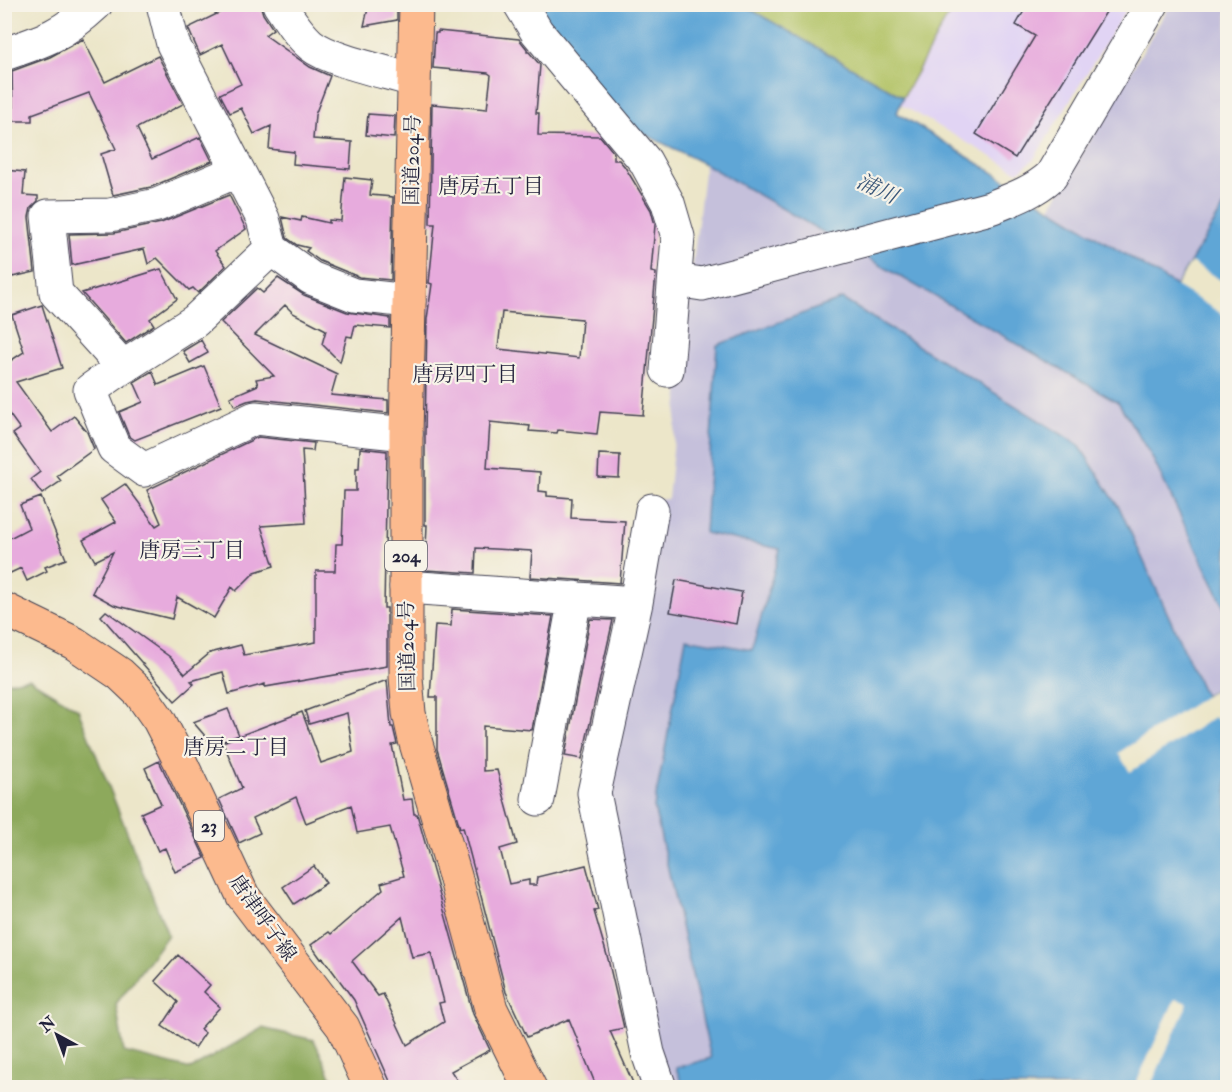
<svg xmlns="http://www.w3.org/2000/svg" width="1232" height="1092" font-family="'IM FELL Double Pica','Noto Serif JP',serif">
  <rect width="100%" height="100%" fill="#f7f3e8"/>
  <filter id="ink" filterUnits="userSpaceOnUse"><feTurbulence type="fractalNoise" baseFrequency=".0167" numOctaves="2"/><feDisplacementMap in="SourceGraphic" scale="12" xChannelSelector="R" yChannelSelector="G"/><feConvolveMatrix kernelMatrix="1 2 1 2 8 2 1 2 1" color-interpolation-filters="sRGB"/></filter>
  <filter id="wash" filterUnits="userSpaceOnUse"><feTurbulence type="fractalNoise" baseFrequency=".008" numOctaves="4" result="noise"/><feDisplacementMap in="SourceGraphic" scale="24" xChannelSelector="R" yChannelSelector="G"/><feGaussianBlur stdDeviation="1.35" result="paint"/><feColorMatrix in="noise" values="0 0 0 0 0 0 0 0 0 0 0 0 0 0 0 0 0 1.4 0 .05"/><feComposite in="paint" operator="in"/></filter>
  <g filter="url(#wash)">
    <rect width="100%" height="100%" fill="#ece6c9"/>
    <path fill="#e1d4f4" d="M 954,5 L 1129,5 L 1034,159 L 1018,172 L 900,104 Z"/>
    <path fill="#c5c0db" d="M 1170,5 L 1227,5 L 1227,710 L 1150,1087 L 644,1087 L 597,873 L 642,501 L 668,499 L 687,312 L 705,164 L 1118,402 L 1176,286 L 1050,208 Z"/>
    <path fill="#b2c366" stroke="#6a7250" stroke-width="1.5" d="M 743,5 L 954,5 L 903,97 Z"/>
    <path fill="#8da95b" stroke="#58664b" stroke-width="1.5" d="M 29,679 L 78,709 L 168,935 L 116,1004 L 124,1052 L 191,1069 L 262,1028 L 314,1040 L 336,1087 L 5,1087 L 5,683 Z"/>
    <path fill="#5fa6d6" stroke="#406488" stroke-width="1.5" d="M 714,4 L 720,9 L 724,5 L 743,5 L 903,97 L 897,113 L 1176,286 L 1227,201 L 1227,613 L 1152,457 L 1118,402 L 705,164 L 630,127 L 523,5 Z
      M 842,299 L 1079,445 L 1120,509 L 1205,696 L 1227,682 L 1227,1087 L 683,1087 L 676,1068 L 711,1058 L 654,807 L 686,638 L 752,650 L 780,549 L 705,533 L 717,345 Z"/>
    <path fill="#ece6c9" d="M 1191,262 L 1227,284 L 1227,317 L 1176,286 Z
      M 1227,682 L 1227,717 L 1218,721 L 1214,717 L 1130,772 L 1118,753 Z
      M 1175,999 L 1188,1003 L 1150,1087 L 1134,1087 Z"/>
    <g id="blocks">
      <path fill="#e7abdd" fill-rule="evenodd" d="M 215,4 L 260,4 L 263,14 L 273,29 L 265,35 L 310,67 L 330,76 L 315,115 L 313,139 L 352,142 L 350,169 L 293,164 L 294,152 L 269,149 L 271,126 L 254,134 L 241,108 L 230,113 L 220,94 L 241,84 L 222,44 L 200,55 L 188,28 L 221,12 Z
        M 369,4 L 397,4 L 397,20 L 364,26 Z
        M 1028,4 L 1111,4 L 1015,158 L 976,134 L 1035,36 L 1016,25 Z
        M 438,31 L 519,39 L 527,49 L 527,52 L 529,52 L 540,65 L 536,113 L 539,113 L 538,135 L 600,136 L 614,153 L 614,160 L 619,160 L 625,167 L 651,210 L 655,225 L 651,272 L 656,273 L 643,415 L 600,412 L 597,434 L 558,430 L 557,433 L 529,431 L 530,426 L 490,422 L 487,468 L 540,472 L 539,491 L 547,492 L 547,496 L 572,498 L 571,518 L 625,521 L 620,583 L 530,577 L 532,551 L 476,548 L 475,573 L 425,570 L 427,525 L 425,525 L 425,434 L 427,319 L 432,284 L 429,283 L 435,224 L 430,224 L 432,104 L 487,109 L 491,75 L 488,73 L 433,68 L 435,33 L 438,33 ZM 502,312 L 582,319 L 579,358 L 498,349 Z
        M 83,39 L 105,82 L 158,56 L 183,104 L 137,128 L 152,159 L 200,137 L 212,161 L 151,187 L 113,195 L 101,154 L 116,149 L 89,93 L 32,114 L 32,121 L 13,121 L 12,71 L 50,57 Z
        M 368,114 L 395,116 L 394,138 L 366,135 Z
        M 4,170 L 25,172 L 23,195 L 38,196 L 38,201 L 31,208 L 29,217 L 35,272 L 12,277 L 4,240 Z
        M 345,177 L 372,180 L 370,195 L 393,197 L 391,280 L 359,277 L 320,261 L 306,251 L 309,248 L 297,245 L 287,238 L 282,217 L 301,221 L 302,217 L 329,223 L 329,220 L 341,221 Z
        M 229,195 L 246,229 L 215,251 L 226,266 L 198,293 L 193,288 L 189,290 L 157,258 L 148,264 L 144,249 L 72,265 L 69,234 L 114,233 L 161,223 Z
        M 161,269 L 177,299 L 150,319 L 154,325 L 126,343 L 82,293 Z
        M 278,278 L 304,295 L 347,312 L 390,318 L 390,328 L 355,325 L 352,337 L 347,336 L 340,362 L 322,344 L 326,330 L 293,313 L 285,305 L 255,335 L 337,374 L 331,395 L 388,400 L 388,413 L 257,399 L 247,401 L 235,406 L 230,397 L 258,385 L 256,379 L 274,376 L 221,322 L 257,288 L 263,293 Z
        M 42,305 L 62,368 L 16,382 L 52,432 L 74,416 L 87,432 L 94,449 L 57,476 L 61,481 L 42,494 L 31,479 L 40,472 L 13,434 L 20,429 L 4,407 L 4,365 L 24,352 L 12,315 Z
        M 201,340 L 208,353 L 190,363 L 183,351 Z
        M 204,366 L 221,406 L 135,440 L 129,436 L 119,412 L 143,402 L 134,382 L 152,371 L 158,385 Z
        M 258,437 L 314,443 L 313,451 L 302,450 L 306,523 L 261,526 L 274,566 L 255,572 L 236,591 L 232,587 L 214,618 L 177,597 L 172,619 L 114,605 L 92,593 L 113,552 L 95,561 L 83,540 L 116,522 L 101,500 L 125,484 L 156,526 L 161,523 L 147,490 Z
        M 360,448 L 387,451 L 384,608 L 387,608 L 387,666 L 265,687 L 265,684 L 229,694 L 223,672 L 191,681 L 194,684 L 175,701 L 101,616 L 106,611 L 170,657 L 185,674 L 210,653 L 241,645 L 244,655 L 316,642 L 316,571 L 335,571 L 336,544 L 342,544 L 344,491 L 356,491 L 356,468 L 359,468 Z
        M 599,454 L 620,455 L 619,478 L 598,477 Z
        M 41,497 L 66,559 L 45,567 L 47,571 L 27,581 L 21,568 L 4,576 L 4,541 L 29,528 L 20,505 Z
        M 676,580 L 742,592 L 736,624 L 670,612 Z
        M 452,609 L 553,616 L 532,730 L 483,726 L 483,771 L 497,770 L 517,844 L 500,849 L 509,884 L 529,880 L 529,885 L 536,885 L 537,877 L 586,865 L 598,910 L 594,911 L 608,959 L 624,1028 L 610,1031 L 633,1083 L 623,1088 L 597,1088 L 569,1019 L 527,1037 L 506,992 L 463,827 L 460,828 L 437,749 L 437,697 L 430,697 L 435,625 L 451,626 Z
        M 590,619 L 613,620 L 582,759 L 565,756 Z
        M 387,680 L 391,727 L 393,727 L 397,744 L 392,745 L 403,800 L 412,799 L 414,814 L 417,814 L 473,1014 L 490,1050 L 451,1071 L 462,1088 L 393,1088 L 354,1000 L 323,958 L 321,959 L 311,945 L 329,932 L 331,934 L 383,889 L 381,883 L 404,876 L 390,827 L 357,833 L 351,805 L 306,823 L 296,797 L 253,818 L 260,833 L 239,843 L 219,799 L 242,788 L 223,742 L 302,712 L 321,763 L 353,752 L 347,713 L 309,724 L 305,711 ZM 402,917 L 412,957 L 431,953 L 444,1002 L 439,1003 L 444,1022 L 407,1045 L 383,994 L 378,996 L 352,961 Z
        M 228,709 L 239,735 L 213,745 L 193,722 Z
        M 159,761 L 205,858 L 175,872 L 165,848 L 158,851 L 141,813 L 161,804 L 145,768 Z
        M 314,866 L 326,883 L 294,904 L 283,887 Z
        M 178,955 L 210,985 L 204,992 L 220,1007 L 200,1029 L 205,1033 L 195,1048 L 162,1026 L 178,1002 L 155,981 Z"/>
    </g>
  </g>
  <g filter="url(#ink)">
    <use href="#blocks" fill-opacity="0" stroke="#403f50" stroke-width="1.5"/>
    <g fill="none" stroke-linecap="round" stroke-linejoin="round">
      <defs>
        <path id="minor" d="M 163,4 L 173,44 L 263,219 L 271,249 L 311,278 L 354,295 L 409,301
          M 279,4 C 289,19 298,34 311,45 C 331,61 387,72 413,80
          M 520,4 L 537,32 L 645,161 L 668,203 L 678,237 L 667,370
          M 4,54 C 44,41 64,34 96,4
          M 271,249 L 195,321 L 123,367 L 90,390 L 114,448 L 144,470 L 255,418 L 406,434
          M 676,280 L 702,284 L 990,208 C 1013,199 1033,192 1051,176 L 1152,4
          M 123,367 L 56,293 L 48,216 L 110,215 L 157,205 L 237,171
          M 652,510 L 636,603 L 594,793 L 648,1053 L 660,1088
          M 406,587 L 636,603
          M 538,799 L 575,598"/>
        <path id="major" d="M 4,609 L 74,643 L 120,674 L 140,693 L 159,720 L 180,761 L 243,896 L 343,1027 L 371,1088"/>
        <path id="highway" d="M 416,4 L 406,434 L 406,677 L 409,713 L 415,740 L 455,876 L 491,1009 L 530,1088"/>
      </defs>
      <use href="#minor" stroke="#403f50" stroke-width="35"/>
      <use href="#major" stroke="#403f50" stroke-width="35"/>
      <use href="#highway" stroke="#403f50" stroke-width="35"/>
      <use href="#minor" stroke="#fff" stroke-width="33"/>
      <use href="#major" stroke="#fcba8e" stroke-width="33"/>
      <use href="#highway" stroke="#fcba8e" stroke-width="33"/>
    </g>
  </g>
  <g text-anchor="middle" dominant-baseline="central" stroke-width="4.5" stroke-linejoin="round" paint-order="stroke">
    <g fill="#f7f3e8" stroke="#62616f" stroke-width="1.5">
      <rect x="385" y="541" width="42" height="30" rx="4.5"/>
      <rect x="194" y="811" width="30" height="30" rx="4.5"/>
    </g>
    <g font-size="18" font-weight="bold" fill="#22223b">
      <text x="406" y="556">204</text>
      <text x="209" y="826">23</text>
    </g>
    <g font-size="20" fill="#22223b" stroke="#f7f3e8">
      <text transform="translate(412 160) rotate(-89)">国道204号</text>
      <text transform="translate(407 646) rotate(-91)">国道204号</text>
      <text transform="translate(263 918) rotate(55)">唐津呼子線</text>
    </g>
    <g font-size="21" fill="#22223b" stroke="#f7f3e8">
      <text x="491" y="186">唐房五丁目</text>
      <text x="465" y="374">唐房四丁目</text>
      <text x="192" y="550">唐房三丁目</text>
      <text x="236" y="747">唐房二丁目</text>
    </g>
    <g font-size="21" font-style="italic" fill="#3a5779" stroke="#f7f3e8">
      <text transform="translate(877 189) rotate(25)">浦川</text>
    </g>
  </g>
  <rect width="1232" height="1092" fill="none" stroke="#f7f3e8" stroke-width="24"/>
  <g transform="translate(57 1035) rotate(319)" stroke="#f7f3e8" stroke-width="4.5" paint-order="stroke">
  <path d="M0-4.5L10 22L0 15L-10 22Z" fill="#22223b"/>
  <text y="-9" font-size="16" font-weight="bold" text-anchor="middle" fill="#22223b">N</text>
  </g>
</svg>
